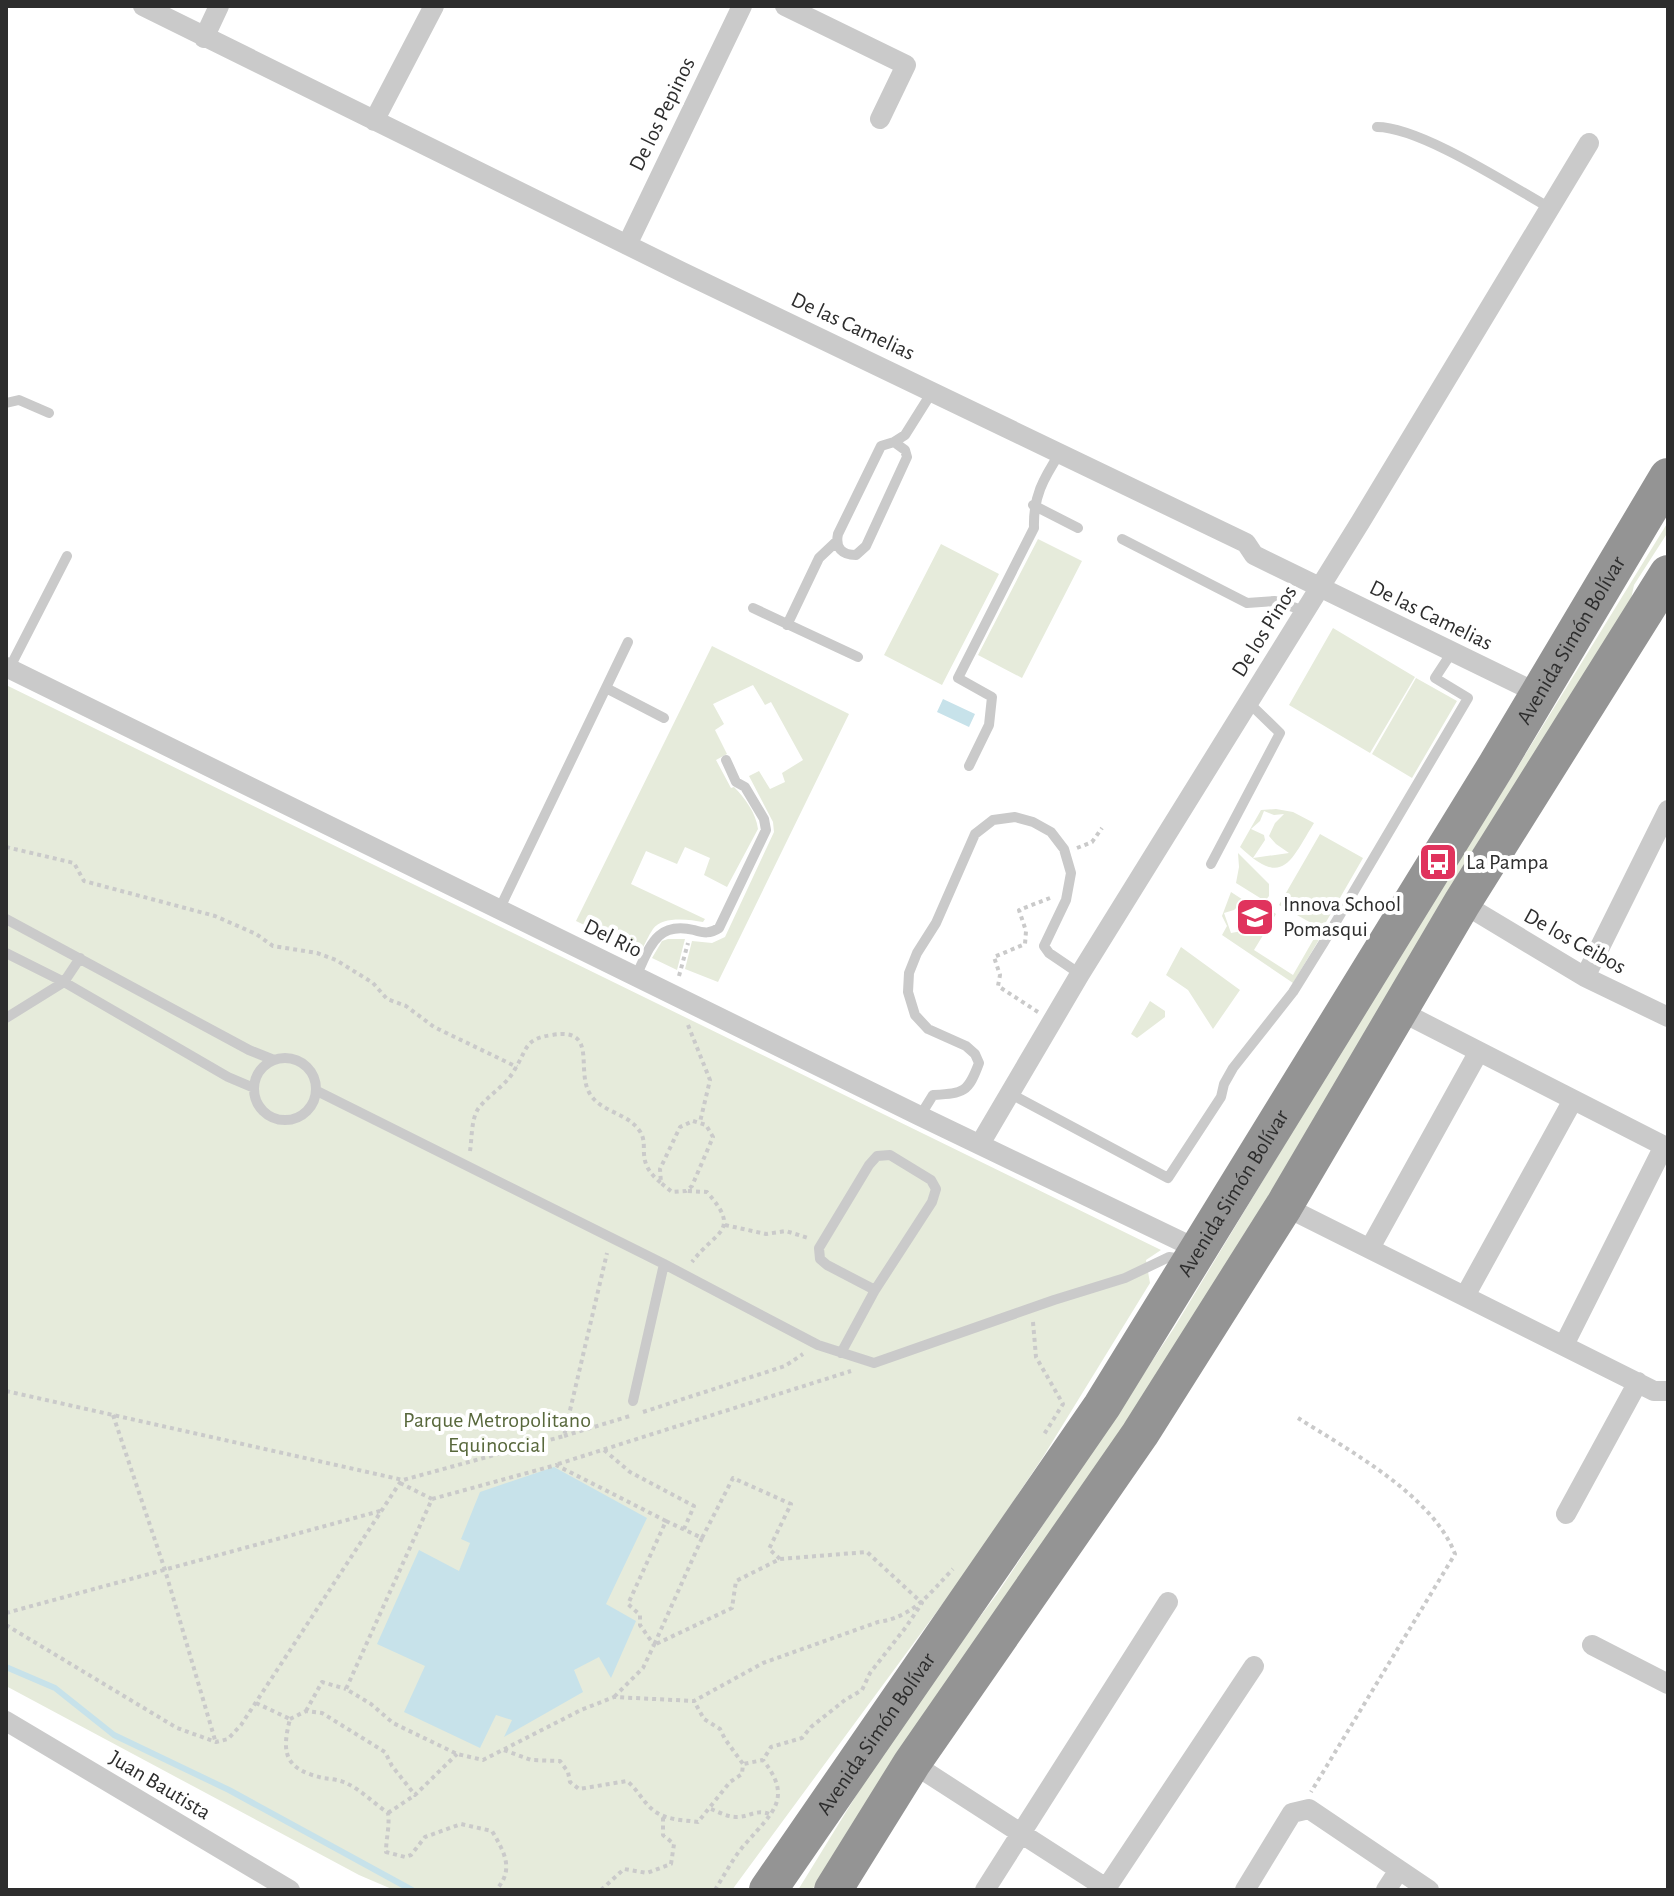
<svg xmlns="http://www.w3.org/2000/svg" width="1674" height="1896" font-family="'Alegreya Sans',sans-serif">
  <rect width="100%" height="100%" fill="#fff"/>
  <path fill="#e6ebdb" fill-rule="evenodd" d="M 1668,522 L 1668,532 L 1634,585 L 1628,613 L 1186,1335 L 869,1801 L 812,1890 L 798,1890 L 902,1721 L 997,1594 L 1174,1328 L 1435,895 L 1509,781 Z
    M 1038,539 L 1082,561 L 1022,678 L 978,655 Z
    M 941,544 L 999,574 L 942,685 L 884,655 Z
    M 1333,628 L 1415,677 L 1370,753 L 1289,705 Z
    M 712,646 L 849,714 L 718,982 L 685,969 L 692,941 L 712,943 L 725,937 L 774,832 L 773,822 L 749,776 L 759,771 L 770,789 L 785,782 L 782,773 L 803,760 L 771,702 L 765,705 L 753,685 L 713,704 L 724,724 L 715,730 L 727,754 L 716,760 L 731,788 L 734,787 C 745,798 756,813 758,829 L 727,887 L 704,875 L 710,858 L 685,847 L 677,864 L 646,851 L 631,884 L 705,919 L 703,922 C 688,919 662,916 653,929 C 648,936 645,945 640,952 L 576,921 Z
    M 1416,678 L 1457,701 L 1412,778 L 1372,754 Z
    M 6,685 L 1161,1250 L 1146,1260 L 1150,1283 L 1043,1457 L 966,1572 L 732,1890 L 394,1890 L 359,1875 L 6,1686 Z
    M 1276,809 L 1293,812 L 1314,823 C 1290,862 1283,888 1240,847 L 1261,810 ZM 1264,811 L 1274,815 L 1284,814 L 1275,823 L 1269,836 L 1276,844 L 1289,853 L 1253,858 L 1265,840 L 1264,835 L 1251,829 L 1260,821 Z
    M 1320,834 L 1363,858 L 1322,929 L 1279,905 Z
    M 1238,853 L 1269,884 L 1269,896 L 1265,901 L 1236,883 L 1239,867 Z
    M 1231,892 L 1254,907 L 1258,913 L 1268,908 L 1276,914 L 1254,950 L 1293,975 L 1316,935 L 1320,938 L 1293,983 L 1222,935 L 1227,926 L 1222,916 ZM 1239,905 L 1246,918 L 1267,910 L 1258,928 L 1231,933 L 1224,913 L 1234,910 Z
    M 668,939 L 685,939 L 677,970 L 652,958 L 662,941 Z
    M 1181,947 L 1240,990 L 1213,1029 L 1188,990 L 1166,975 Z
    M 1150,1001 L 1165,1011 L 1165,1017 L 1137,1038 L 1131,1034 Z"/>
  <path fill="#c7e2ea" d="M 943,699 L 975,714 L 969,727 L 937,712 Z
    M 554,1467 L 647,1518 L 606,1604 L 636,1621 L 611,1678 L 599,1657 L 574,1670 L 583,1692 L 504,1737 L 512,1720 L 496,1715 L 480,1748 L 404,1712 L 425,1666 L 377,1644 L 419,1550 L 459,1571 L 470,1543 L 461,1539 L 480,1492 Z"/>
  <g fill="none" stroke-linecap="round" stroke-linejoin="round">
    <path stroke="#c7e2ea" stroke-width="6" d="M 6,1667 L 55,1688 L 114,1735 L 229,1790 L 412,1890"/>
    <path stroke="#cacaca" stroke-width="4" stroke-dasharray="4 4" stroke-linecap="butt" d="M 6,847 L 74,863 L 84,881 L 215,916 L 256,934 L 273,946 L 317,953 L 336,960 L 373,983 L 387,999 L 406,1006 L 434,1027 L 517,1067
      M 1077,848 L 1092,842 L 1102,828
      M 679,976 L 688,943
      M 1038,1012 L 998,986 L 1000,975 L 994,957 L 1025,944 L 1026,931 L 1019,910 L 1050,898
      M 688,1025 L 710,1080 L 700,1122
      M 693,1121 L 706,1125 L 713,1137 L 692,1186 L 686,1191 L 672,1192 L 661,1183 L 660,1169 L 680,1127 Z
      M 470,1151 C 472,1139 471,1120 478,1109 C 489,1094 506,1086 515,1069 C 528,1048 524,1039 552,1035 C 599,1027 575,1070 590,1094 C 601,1112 627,1113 639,1130 C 651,1146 633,1160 661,1183
      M 688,1191 L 707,1192 C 742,1232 716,1230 692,1262
      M 725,1225 L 766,1234 L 786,1231 L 808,1238
      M 1033,1322 L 1036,1357 L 1063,1404 L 1043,1436
      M 6,1391 L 403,1480 L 564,1436 L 607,1253
      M 643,1412 L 785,1366 L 803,1354
      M 113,1415 L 165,1570 L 215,1740
      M 1298,1418 C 1350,1451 1433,1496 1455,1554 L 1311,1792
      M 564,1436 L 630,1416
      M 604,1450 L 630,1472 L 694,1506 L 684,1529
      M 558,1464 L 851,1371
      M 400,1483 L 432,1499 L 346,1689 L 371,1704 L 393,1723 L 457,1754 L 483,1760 L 581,1710 L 614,1697 L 694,1701 L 763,1663 L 878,1622 C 913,1617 929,1594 953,1569
      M 432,1499 L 556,1465 L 666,1521 L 628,1604 L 640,1615 L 640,1625 L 654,1645 L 643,1668 L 614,1697
      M 666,1521 L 702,1538 L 654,1645 L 732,1608 L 736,1581 L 780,1559 L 867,1552 L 922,1603 L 906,1627 L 870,1673 L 862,1690 L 845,1700 L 811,1727 L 802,1738 L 771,1747 L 763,1760 L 743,1764
      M 702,1538 L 733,1478 L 791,1504 L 769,1549 L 780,1559
      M 6,1613 L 380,1511
      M 6,1625 L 177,1728 L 216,1742 L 228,1739 L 241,1725 L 401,1481
      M 256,1703 L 290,1719 C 281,1754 285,1769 323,1778 C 331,1779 341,1780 348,1784 C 362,1791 375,1804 388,1813 C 390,1826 386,1838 386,1852 L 405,1857 L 411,1855 L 425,1837 L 461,1824 L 492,1831 C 504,1852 515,1869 496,1890
      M 306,1711 L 322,1682 L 346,1689
      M 290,1719 L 306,1711 L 322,1713 L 385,1752 L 392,1766 L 415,1795 L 457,1754
      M 504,1750 L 531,1760 L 560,1761 L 568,1772 L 570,1782 L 579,1789 L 627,1781 C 638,1790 643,1802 653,1810 C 665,1820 683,1820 698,1822 L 730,1782 L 742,1774 L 743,1764 L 725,1739 L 720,1729 L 704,1719 L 694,1701
      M 711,1809 C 719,1812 727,1817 737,1817 C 749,1817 756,1809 769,1814
      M 388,1813 L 415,1795
      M 601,1890 L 624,1869 L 647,1873 L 671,1864 L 674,1844 L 663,1835 L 663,1817
      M 715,1890 C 725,1874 734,1856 747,1842 C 773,1812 793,1798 763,1760"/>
    <path stroke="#cacaca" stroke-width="10" d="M 1377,127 C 1420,127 1509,185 1550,208
      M 6,403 L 19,400 L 49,413
      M 894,442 L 905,450 L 907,457 L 866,546 L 856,555 C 842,555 835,548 838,534 L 881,446 Z
      M 894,442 L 905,435 L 932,392
      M 1033,505 L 1078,528
      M 1122,539 L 1247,603 L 1275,601 L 1305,611
      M 753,608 L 858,657
      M 787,625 L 819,558 L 837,541
      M 9,669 L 67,556
      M 606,688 L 664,718
      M 969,766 L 989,725 L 992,697 L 958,678 L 1034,528 C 1033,497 1043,479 1060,453
      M 1211,864 L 1280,733 L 1248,702
      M 499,910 L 628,642
      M 6,919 L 249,1050 L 274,1060
      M 6,953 L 64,982 L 228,1077 L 254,1088
      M 636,976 C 650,947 656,921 694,930 C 704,933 710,934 719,928 L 766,830 L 764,819 L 745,787 L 736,782 L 726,760
      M 6,1018 L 64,982 L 80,958
      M254 1089a31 31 0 1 1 62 0a31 31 0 1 1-62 0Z
      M 317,1091 L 664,1264 L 818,1345 L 874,1363 L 1054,1300 L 1125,1278 L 1169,1257 L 1182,1259
      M 1009,1093 L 1168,1178 L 1221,1097 L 1224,1084 L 1233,1068 L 1293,992 L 1324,942 L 1468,698 L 1435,678 L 1452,652
      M 920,1116 L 933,1095 C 964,1093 968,1093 979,1063 L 975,1054 L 966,1046 L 928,1029 L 915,1015 L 908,992 L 909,973 L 917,953 L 936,923 L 975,834 L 993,820 L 1015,817 L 1033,822 L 1051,832 L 1064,849 L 1071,873 L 1066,900 L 1044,946 L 1049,953 L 1080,974
      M 841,1353 L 875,1290 L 932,1202 L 936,1189 L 931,1180 L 890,1155 L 877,1156 L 869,1165 L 819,1248 L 820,1259 L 827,1265 L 875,1290
      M 633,1401 L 664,1264"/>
    <path stroke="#cacaca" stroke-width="20" d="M 143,6 L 682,272 L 1246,543 L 1254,555 L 1539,694
      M 785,6 L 906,65 L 880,119
      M 204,38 L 219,6
      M 374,121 L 434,6
      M 627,245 L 742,6
      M 6,667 L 920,1116 L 1199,1250
      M 1462,903 L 1585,977 L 1668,1017
      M 1585,977 L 1668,810
      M 1398,1010 L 1668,1148
      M 980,1144 L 1080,974 L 1361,521 L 1589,143
      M 1284,1206 L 1654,1391 L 1668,1391
      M 1370,1248 L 1478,1053
      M 1465,1296 L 1573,1100
      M 1564,1345 L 1664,1146
      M 1566,1514 L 1638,1382
      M 1592,1645 L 1668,1684
      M 6,1721 L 290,1890
      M 912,1763 L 1109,1890
      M 985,1890 L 1168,1602
      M 1105,1890 L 1254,1666
      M 1245,1890 L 1292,1813 L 1309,1809 L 1429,1890
      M 1386,1890 L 1399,1870"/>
    <g stroke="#949494" stroke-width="38">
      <path id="s1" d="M 768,1890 L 1102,1406 L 1496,766 L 1668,477"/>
      <path d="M 833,1890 L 912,1763 L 1140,1434 L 1284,1206 L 1462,903 L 1668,574"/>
    </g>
  </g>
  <defs>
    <symbol id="bus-square" viewBox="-11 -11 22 22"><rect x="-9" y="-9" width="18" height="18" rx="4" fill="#e0335d" stroke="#fff"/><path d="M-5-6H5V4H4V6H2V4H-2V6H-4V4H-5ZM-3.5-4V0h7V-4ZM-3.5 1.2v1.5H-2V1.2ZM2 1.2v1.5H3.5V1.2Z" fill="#fff"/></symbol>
    <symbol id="school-square" viewBox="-11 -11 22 22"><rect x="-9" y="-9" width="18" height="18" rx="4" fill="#e0335d" stroke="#fff"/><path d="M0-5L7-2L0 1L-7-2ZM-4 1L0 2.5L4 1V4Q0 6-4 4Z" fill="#fff"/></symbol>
  </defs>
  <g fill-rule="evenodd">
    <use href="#bus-square" x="1416" y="840" width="44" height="44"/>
    <use href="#school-square" x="1233" y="895" width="44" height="44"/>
  </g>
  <g text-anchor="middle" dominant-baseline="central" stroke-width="8" stroke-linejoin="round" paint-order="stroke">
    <g font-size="22" fill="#2d2d2d" stroke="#fff">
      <text transform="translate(662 114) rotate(-64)">De los Pepinos</text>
      <text transform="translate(853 326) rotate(25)">De las Camelias</text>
      <text transform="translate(1431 615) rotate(26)">De las Camelias</text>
      <text transform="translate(1264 631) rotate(-58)">De los Pinos</text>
      <text stroke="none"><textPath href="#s1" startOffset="1486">Avenida Simón Bolívar</textPath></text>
      <text transform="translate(613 938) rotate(26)">Del Rio</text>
      <text transform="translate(1575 941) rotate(29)">De los Ceibos</text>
      <text stroke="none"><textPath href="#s1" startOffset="838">Avenida Simón Bolívar</textPath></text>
      <text stroke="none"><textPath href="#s1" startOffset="190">Avenida Simón Bolívar</textPath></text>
      <text transform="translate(160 1785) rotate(31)">Juan Bautista</text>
    </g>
    <g font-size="22" fill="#2d2d2d" stroke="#fff" text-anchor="start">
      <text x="1466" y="862">La Pampa</text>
      <text x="1283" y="904">Innova School<tspan x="1283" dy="25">Pomasqui</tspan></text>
    </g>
    <g font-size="22" fill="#58683c" stroke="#fff">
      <text x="497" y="1420">Parque Metropolitano<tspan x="497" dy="25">Equinoccial</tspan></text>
    </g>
  </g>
  <rect width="1674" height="1896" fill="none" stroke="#2d2d2d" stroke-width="16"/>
</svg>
